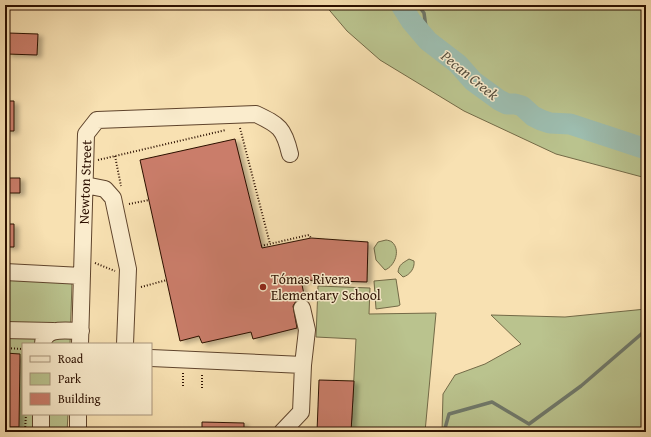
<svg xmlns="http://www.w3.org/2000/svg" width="651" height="437" font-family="'Gentium Book Plus',serif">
  <defs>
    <filter id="shadow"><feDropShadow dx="4.5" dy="2.5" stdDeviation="2" flood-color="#0004"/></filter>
  </defs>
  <rect width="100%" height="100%" fill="#f8e1b2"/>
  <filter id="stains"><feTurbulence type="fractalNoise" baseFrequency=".005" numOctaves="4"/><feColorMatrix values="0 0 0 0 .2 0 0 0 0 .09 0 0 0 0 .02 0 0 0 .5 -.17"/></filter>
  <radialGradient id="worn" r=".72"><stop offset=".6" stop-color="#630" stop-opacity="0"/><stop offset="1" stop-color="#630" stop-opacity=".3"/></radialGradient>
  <path fill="#bac38e" stroke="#736a47" d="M 325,5 L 646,5 L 646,178 L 556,154 L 464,111 L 380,60 L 347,31 Z
    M 386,240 C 387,240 391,241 392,242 C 401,250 395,266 385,270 L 376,260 L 374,248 L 378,242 Z
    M 409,259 L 414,261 C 415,268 410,275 403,277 L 398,272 C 399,264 403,263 409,259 Z
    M 5,279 L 72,282 L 70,344 L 23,344 L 23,414 L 68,414 L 67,432 L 5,432 Z
    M 396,279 L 400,305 L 398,306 L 376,309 L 374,281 Z
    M 318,286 L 370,288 L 369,314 L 436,313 L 425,432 L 351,432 L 356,339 L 316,337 Z
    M 646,309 L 646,432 L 442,432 L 443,394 L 455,375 L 485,364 L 521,344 L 491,315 L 565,317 Z"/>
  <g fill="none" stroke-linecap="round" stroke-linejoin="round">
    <path stroke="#707869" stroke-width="3.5" d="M 418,5 L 424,13 L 428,41
      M 444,432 L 449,414 L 492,402 L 529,424 L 581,386 L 646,330"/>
    <path stroke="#9dbdaf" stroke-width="21" d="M 401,5 L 411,21 L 428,41 L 458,64 L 473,81 L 499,100 L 507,104 L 515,104 L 522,106 L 533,116 L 541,120 L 550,123 L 570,124 L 646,149"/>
  </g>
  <path fill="#ca7d6b" stroke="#2c1000" filter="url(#shadow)" d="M 8,33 L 38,34 L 37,55 L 7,54 Z
    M 5,101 L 14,101 L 14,131 L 5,131 Z
    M 235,139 L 262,248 L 311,238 L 368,242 L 367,282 L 301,280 L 305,299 L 300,299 L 296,301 L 293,306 L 297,328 L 253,339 L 251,332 L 202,343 L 199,336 L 180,341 L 140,160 Z
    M 5,178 L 20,178 L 20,193 L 5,193 Z
    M 5,224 L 14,224 L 14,247 L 5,247 Z
    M 5,353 L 20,354 L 19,427 L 5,427 Z
    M 319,380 L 354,381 L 351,432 L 317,432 Z
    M 202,422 L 244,423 L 244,432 L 202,432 Z"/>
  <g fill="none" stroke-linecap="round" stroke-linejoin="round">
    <defs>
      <path id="minor" d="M 85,185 L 105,189 L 113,198 L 128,269 L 125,344
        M 5,272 L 82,276
        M 302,308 L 307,330 L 303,365
        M 5,330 L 53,331
        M 43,344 C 44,326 68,331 81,331
        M 80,344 L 86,134 L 97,120 L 256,114 C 279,125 284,128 290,154
        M 151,358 L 303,365 L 301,412 L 282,432
        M 41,432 L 41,414
        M 78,432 L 78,414"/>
    </defs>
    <use href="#minor" stroke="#5f442c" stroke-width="18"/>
    <path stroke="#2c1000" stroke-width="2" stroke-dasharray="1 2" stroke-linecap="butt" d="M 240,128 L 270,244
      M 115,156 L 121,186
      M 98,160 L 226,130
      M 129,204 L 149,200
      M 261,246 L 304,236 L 309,235 L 311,238
      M 95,263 L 115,271
      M 141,287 L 167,280
      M 5,348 L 23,349
      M 183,373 L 183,388
      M 202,388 L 202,374
      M 5,430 L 25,431 L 26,414"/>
    <use href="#minor" stroke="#faeccd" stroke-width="16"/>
  </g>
  <circle fill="#8f2418" stroke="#faeccd" stroke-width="1.5" cx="263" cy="287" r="4"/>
  <g text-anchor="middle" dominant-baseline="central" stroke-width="3" stroke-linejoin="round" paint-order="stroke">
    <g font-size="14" fill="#2c1000" stroke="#faeccd">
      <text transform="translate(85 182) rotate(-88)">Newton Street</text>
    </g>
    <g font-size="14" fill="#2c1000" stroke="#faeccd" text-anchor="start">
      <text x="271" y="279">Tómas Rivera<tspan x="271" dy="16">Elementary School</tspan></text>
    </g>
    <g font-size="15" font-style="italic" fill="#544d3d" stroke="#faeccd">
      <text transform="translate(470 75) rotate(39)">Pecan Creek</text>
    </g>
  </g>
  <rect width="651" height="437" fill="none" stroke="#f8e1b2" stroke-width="20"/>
  <rect x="6" y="6" width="639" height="425" fill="none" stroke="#2c1000" stroke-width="2"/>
  <rect x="10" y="10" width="631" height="417" fill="none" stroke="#2c1000"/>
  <rect x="22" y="343" width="130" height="72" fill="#faeccd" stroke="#a8947b"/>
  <rect x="30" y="356" width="20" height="6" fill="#faeccd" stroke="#a8947b"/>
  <text x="58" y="363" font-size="12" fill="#2c1000">Road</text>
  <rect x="30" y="373" width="20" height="12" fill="#bac38e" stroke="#a8947b"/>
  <text x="58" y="383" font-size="12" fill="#2c1000">Park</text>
  <rect x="30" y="393" width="20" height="12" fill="#ca7d6b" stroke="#a8947b"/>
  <text x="58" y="403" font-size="12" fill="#2c1000">Building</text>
  <rect width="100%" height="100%" filter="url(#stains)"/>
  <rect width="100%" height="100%" fill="url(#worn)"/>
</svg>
